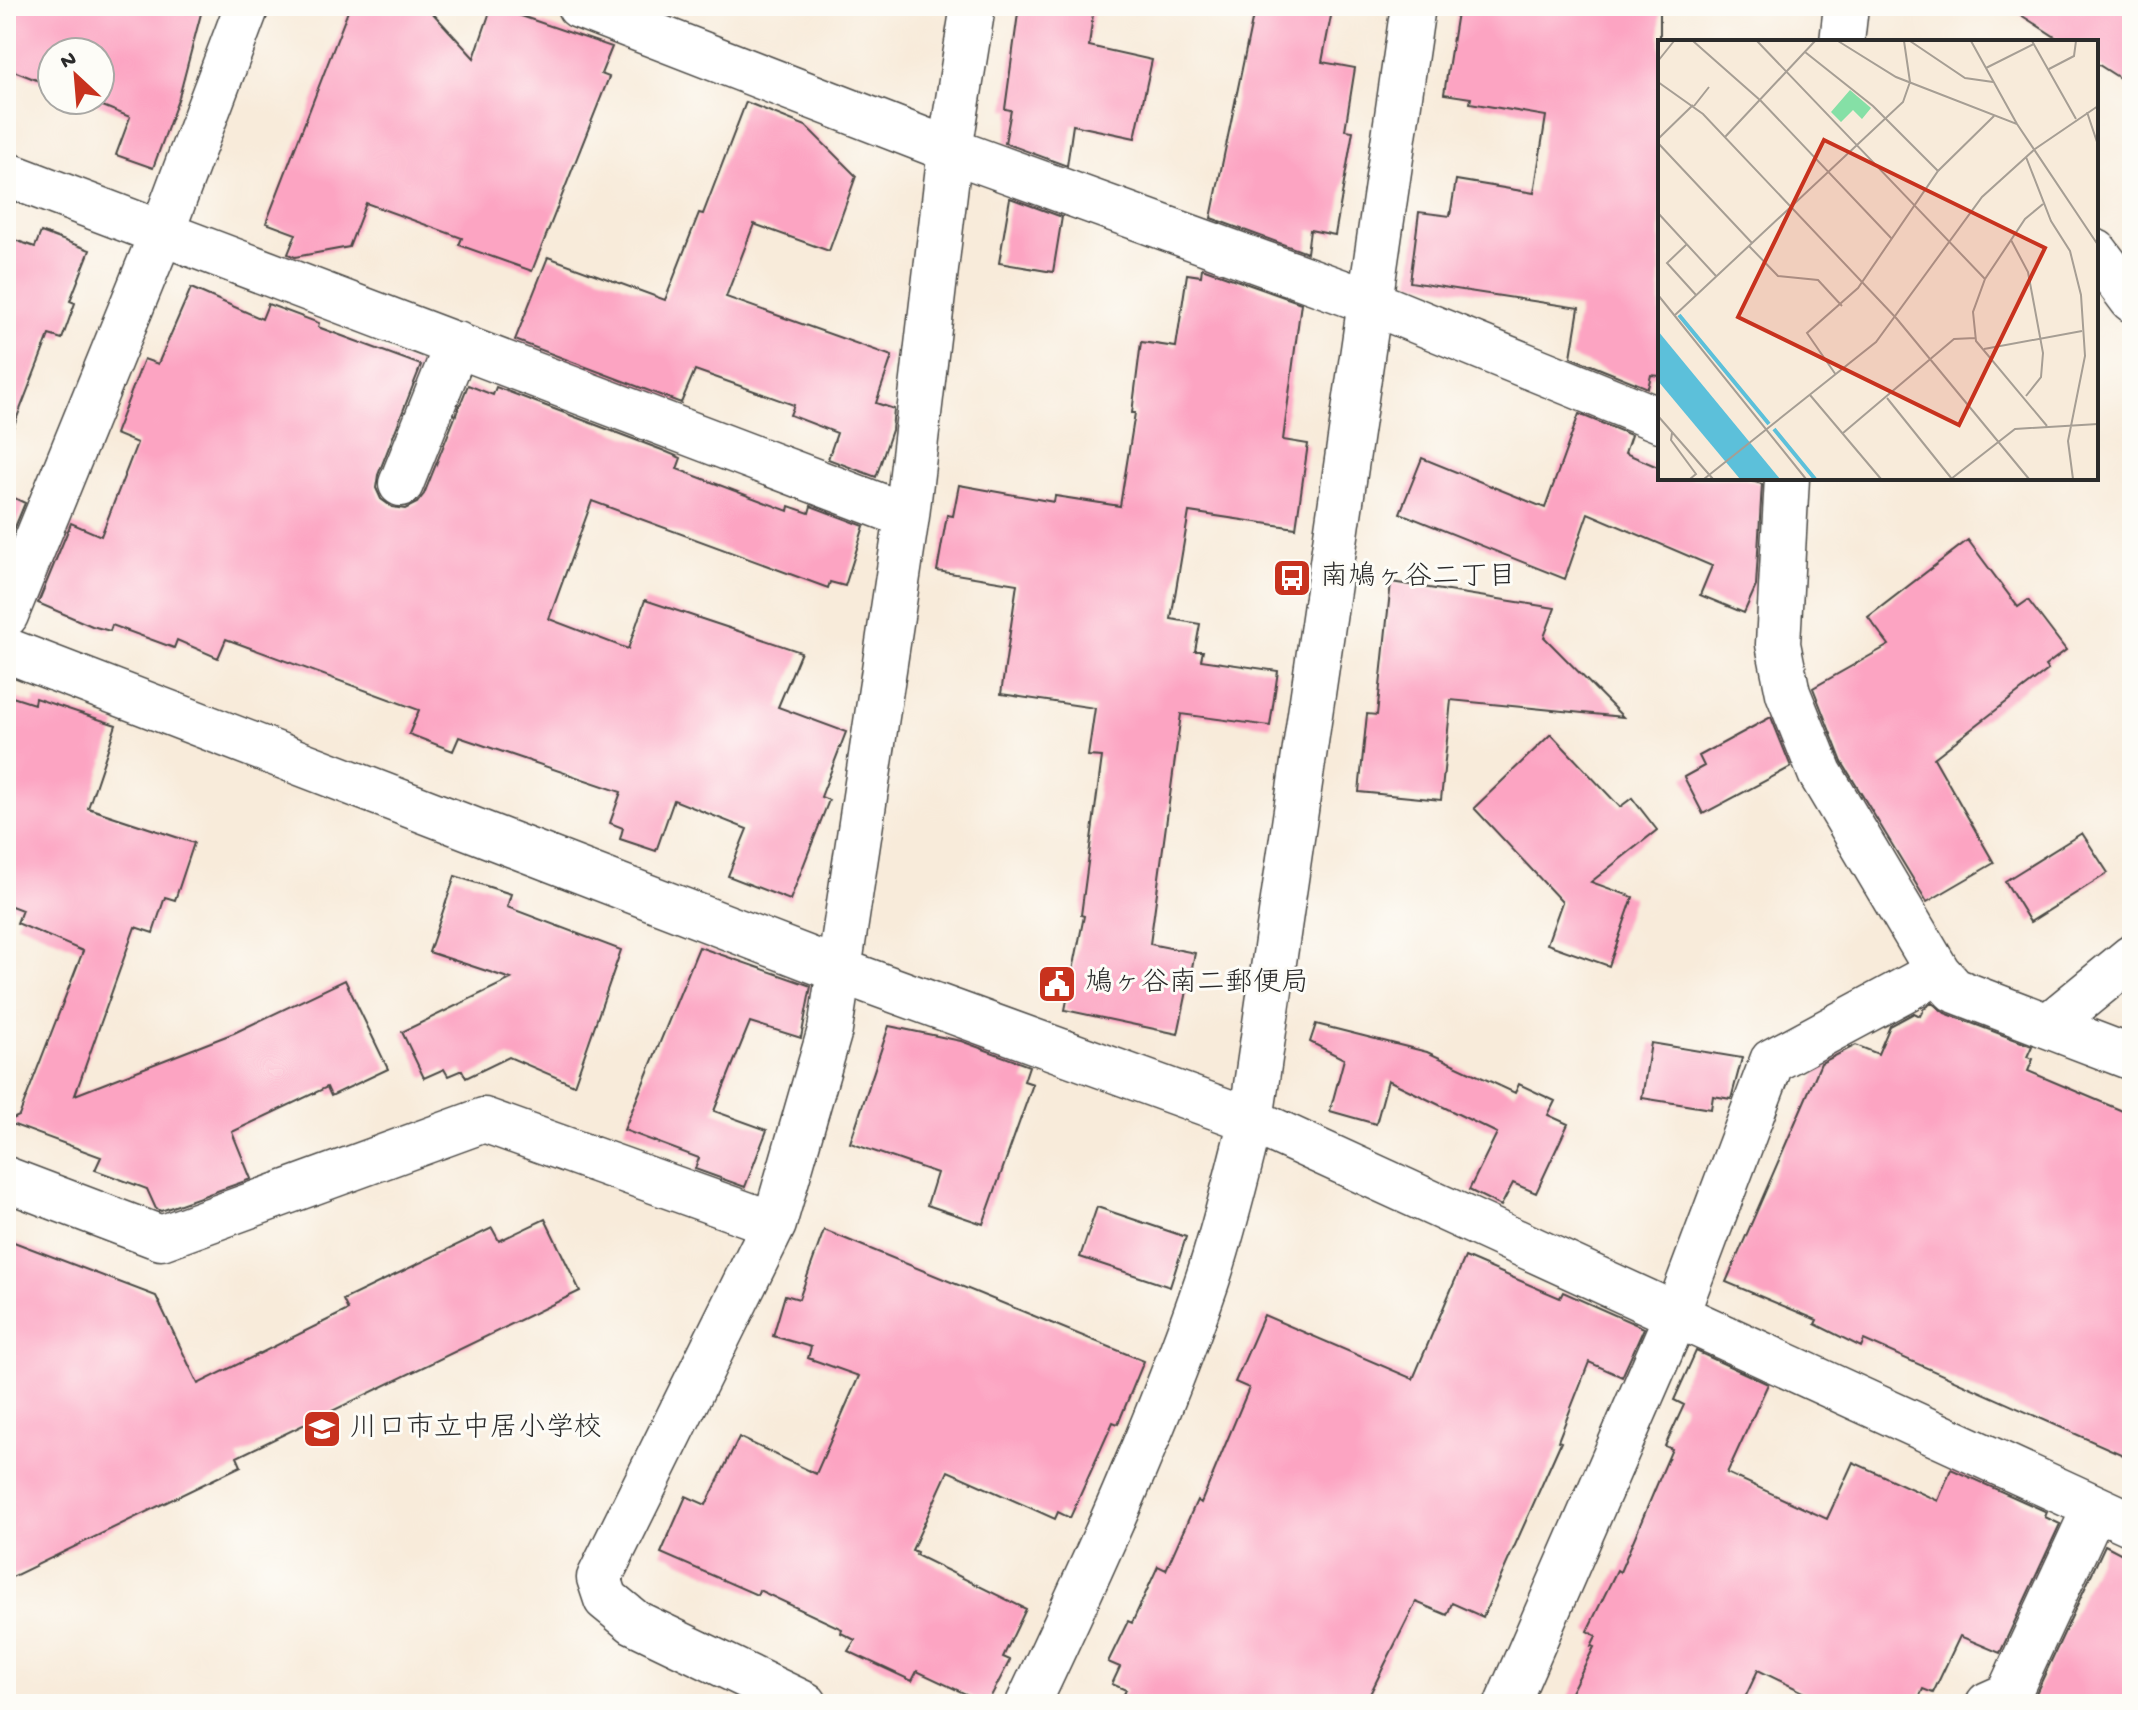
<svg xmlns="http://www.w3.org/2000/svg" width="2138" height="1710" font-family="'Gochi Hand','Klee One',sans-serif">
  <rect width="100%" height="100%" fill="#fdfcf7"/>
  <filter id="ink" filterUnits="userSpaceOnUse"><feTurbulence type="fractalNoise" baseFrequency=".0125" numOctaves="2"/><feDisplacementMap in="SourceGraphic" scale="16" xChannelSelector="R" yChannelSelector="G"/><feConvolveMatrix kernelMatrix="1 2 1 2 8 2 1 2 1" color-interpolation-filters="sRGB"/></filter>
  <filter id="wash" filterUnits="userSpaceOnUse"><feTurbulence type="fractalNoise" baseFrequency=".006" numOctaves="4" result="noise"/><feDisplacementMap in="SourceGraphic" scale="32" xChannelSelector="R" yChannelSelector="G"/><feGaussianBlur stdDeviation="1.8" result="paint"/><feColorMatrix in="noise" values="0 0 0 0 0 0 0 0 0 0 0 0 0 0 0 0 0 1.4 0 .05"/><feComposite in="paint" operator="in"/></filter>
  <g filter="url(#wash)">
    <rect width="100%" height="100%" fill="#f8ebda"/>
    <g id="blocks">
      <path fill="#fca4c2" d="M 6,6 L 203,6 L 179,97 L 153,168 L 116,155 L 130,117 L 88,100 L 100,100 L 100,52 L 52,52 L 52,86 L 6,68 Z
        M 350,6 L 429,9 L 474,58 L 492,6 L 612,47 L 601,74 L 609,77 L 532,271 L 459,245 L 462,238 L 366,203 L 349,247 L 295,257 L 288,254 L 296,234 L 266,223 Z
        M 1019,6 L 1094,6 L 1089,46 L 1152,60 L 1135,138 L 1073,125 L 1067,166 L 1005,143 L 1011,110 L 1005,109 Z
        M 1255,6 L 1333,6 L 1322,62 L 1355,68 L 1345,130 L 1353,131 L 1335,235 L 1310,230 L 1307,253 L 1211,218 Z
        M 1458,6 L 1660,6 L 1660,376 L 1651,375 L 1648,388 L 1571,357 L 1579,308 L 1410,282 L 1419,212 L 1450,216 L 1456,180 L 1534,193 L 1546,116 L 1470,103 L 1471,98 L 1444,94 Z
        M 2007,6 L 2132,6 L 2132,86 L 2096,63 L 2096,42 L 2063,42 Z
        M 746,102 L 806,126 L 856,176 L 829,251 L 754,224 L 726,297 L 892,356 L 876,403 L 894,409 L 892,430 L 876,477 L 828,459 L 837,433 L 790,415 L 794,405 L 695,370 L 681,403 L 515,340 L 548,257 L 665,300 L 699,213 L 703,214 Z
        M 1010,198 L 1062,217 L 1053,272 L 999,263 Z
        M 41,232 L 90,250 L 70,301 L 75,303 L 62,339 L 49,335 L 9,438 L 6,437 L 6,237 L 35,247 Z
        M 1202,268 L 1301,303 L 1283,440 L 1308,444 L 1296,528 L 1189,512 L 1171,619 L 1200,624 L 1195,651 L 1203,651 L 1201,660 L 1278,671 L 1270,726 L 1181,714 L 1150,944 L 1195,953 L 1178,1034 L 1065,1010 L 1084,916 L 1081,915 L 1102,757 L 1088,756 L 1095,708 L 1001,694 L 1017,584 L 937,571 L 947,515 L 953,516 L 959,485 L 1054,502 L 1055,496 L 1120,506 L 1135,413 L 1132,413 L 1141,342 L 1176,347 L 1187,274 L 1201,276 Z
        M 191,288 L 262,319 L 268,304 L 319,323 L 318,327 L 421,365 L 378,475 L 376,488 L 381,499 L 392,507 L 405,509 L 417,503 L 424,494 L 468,385 L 493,395 L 496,387 L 662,450 L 681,458 L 677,469 L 788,511 L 789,506 L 809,513 L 811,506 L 864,526 L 845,586 L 830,582 L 828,588 L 592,501 L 549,619 L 628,649 L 645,600 L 801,652 L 778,707 L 846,732 L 821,797 L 829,800 L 790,900 L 728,876 L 747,829 L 674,800 L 656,851 L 620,839 L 623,828 L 610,823 L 621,792 L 459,737 L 453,751 L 409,734 L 419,710 L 226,639 L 218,658 L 177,640 L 174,648 L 112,625 L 110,631 L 92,626 L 38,603 L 71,523 L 101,536 L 137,443 L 115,434 L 144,359 L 158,364 Z
        M 1579,414 L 1631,435 L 1625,453 L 1660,468 L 1660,478 L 1741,478 L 1762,484 L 1756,586 L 1744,613 L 1700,595 L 1712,566 L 1588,513 L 1565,579 L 1400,513 L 1422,458 L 1545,508 Z
        M 6,494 L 25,503 L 6,549 Z
        M 1968,540 L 2018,607 L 2028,600 L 2066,650 L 2045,666 L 2048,670 L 1934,758 L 1994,863 L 1927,902 L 1842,762 L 1813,688 L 1889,645 L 1868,617 Z
        M 1391,582 L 1555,608 L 1544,637 L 1623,717 L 1451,700 L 1441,800 L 1359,792 L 1367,714 L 1377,715 Z
        M 6,695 L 34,704 L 35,698 L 116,725 L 88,808 L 194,843 L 175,900 L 165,897 L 153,933 L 135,927 L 75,1095 L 234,1033 L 345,980 L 388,1069 L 331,1096 L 327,1087 L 232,1132 L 251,1179 L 161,1211 L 156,1209 L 147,1189 L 95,1170 L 101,1157 L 6,1122 L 19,1116 L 83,951 L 17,923 L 22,910 L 6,904 Z
        M 1771,717 L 1791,767 L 1703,814 L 1684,777 L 1704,766 L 1699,756 Z
        M 1551,734 L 1620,807 L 1632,798 L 1657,830 L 1591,882 L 1633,897 L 1609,966 L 1547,944 L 1562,902 L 1474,808 Z
        M 2082,833 L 2108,873 L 2030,922 L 2005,881 Z
        M 455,876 L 511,894 L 507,907 L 621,950 L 574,1085 L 509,1057 L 466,1078 L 462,1070 L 448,1076 L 444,1069 L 424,1078 L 402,1032 L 511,979 L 429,952 Z
        M 699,947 L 811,986 L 801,1038 L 750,1022 L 714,1111 L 767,1130 L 745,1187 L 695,1169 L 699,1158 L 624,1130 Z
        M 1932,1003 L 1945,1013 L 2032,1046 L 2027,1057 L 2033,1059 L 2028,1071 L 2132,1115 L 2132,1459 L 1864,1340 L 1861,1347 L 1815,1324 L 1817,1320 L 1726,1282 L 1821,1063 L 1856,1045 L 1878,1054 L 1890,1026 L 1914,1013 L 1920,1016 L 1924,1008 Z
        M 1316,1024 L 1427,1052 L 1515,1093 L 1519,1084 L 1555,1101 L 1548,1115 L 1568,1124 L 1536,1193 L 1513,1183 L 1501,1206 L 1469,1190 L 1497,1133 L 1388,1080 L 1376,1124 L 1330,1111 L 1344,1059 L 1310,1042 Z
        M 889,1026 L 961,1041 L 1029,1066 L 1024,1081 L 1033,1084 L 983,1224 L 927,1205 L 937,1173 L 850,1143 Z
        M 1651,1043 L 1742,1058 L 1731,1099 L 1713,1096 L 1711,1109 L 1642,1098 Z
        M 1097,1207 L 1186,1237 L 1170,1287 L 1080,1257 Z
        M 545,1219 L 580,1291 L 237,1457 L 241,1466 L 6,1580 L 6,1239 L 156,1296 L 198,1384 L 348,1310 L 343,1300 L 492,1228 L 499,1241 Z
        M 824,1230 L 1144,1361 L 1118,1424 L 1113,1422 L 1070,1518 L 1058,1512 L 1055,1519 L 948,1471 L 912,1550 L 917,1552 L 916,1555 L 1026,1609 L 1003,1657 L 1010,1660 L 987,1704 L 917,1671 L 912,1681 L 848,1651 L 855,1640 L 841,1633 L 842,1629 L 759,1590 L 757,1595 L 661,1553 L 686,1496 L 706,1505 L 739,1437 L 816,1474 L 859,1376 L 808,1358 L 811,1347 L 773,1336 L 785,1295 L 799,1299 Z
        M 1465,1257 L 1560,1298 L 1563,1292 L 1644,1328 L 1622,1377 L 1589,1362 L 1558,1441 L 1561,1442 L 1483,1617 L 1452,1603 L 1447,1615 L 1416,1602 L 1365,1704 L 1119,1704 L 1126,1690 L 1112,1684 L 1120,1667 L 1108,1662 L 1128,1621 L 1132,1623 L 1158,1566 L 1166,1570 L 1197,1500 L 1201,1503 L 1249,1388 L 1235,1382 L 1264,1315 L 1413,1379 Z
        M 1696,1351 L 1768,1384 L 1727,1473 L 1827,1519 L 1853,1462 L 1938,1501 L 1951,1469 L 2047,1512 L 2045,1517 L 2060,1524 L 2000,1653 L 1960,1636 L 1933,1693 L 1923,1689 L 1916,1704 L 1828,1704 L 1758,1670 L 1742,1704 L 1565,1704 L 1594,1647 L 1591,1646 L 1596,1636 L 1587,1631 L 1617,1570 L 1620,1572 L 1672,1449 L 1665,1446 L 1684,1405 L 1674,1400 Z
        M 2105,1545 L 2132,1559 L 2132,1704 L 2031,1704 Z"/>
    </g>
  </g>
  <g filter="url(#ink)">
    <use href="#blocks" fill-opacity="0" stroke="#4a4845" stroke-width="2"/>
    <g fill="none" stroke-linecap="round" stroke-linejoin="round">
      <defs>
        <path id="minor" d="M 579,6 L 950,150 L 1370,302 L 1660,420
          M 1842,42 L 1846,6
          M 6,174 L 907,516
          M 2096,252 L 2132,300
          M 1787,478 L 1778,644 L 1788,693 L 1820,773 L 1938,972 L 1954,990 L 2132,1058
          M 401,484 L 457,344
          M 6,615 L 162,232 L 247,6
          M 6,650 L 841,971 L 1251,1120 L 2132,1524
          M 2049,1025 L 2132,957
          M 6,1179 L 161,1238 L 484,1120 L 774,1224
          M 805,1704 L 634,1622 L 606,1599 L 599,1578 L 774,1224 L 830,1030 L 907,516 L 950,150 L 973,6
          M 1028,1704 C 1093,1566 1156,1429 1206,1284 C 1224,1231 1237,1175 1251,1120 L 1413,6
          M 1507,1704 L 1676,1316 L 1772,1061 L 1938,972
          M 1988,1704 L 2008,1695 L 2095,1507"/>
      </defs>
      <use href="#minor" stroke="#4a4845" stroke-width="47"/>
      <use href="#minor" stroke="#fff" stroke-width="44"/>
    </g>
  </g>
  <defs>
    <symbol id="bus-square" viewBox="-11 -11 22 22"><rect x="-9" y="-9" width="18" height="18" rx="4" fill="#c8321e" stroke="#fdfcf7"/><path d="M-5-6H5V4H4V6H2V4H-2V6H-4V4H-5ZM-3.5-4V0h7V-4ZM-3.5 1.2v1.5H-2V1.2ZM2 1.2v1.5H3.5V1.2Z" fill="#fff"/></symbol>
    <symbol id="civic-square" viewBox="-11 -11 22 22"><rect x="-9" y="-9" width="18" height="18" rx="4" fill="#c8321e" stroke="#fdfcf7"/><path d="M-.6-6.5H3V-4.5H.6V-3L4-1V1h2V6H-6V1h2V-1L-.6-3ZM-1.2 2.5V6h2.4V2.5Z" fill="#fff"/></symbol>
    <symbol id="school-square" viewBox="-11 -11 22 22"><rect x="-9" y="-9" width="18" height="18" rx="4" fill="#c8321e" stroke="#fdfcf7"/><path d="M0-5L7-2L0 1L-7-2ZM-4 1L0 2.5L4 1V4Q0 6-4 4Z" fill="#fff"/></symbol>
  </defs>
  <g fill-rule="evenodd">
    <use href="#bus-square" x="1270" y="556" width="44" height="44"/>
    <use href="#civic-square" x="1035" y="962" width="44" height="44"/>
    <use href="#school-square" x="300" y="1407" width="44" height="44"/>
  </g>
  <g text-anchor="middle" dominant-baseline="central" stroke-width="6" stroke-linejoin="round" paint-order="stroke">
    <g font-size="28" fill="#2b2b2b" stroke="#fdfcf7" text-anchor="start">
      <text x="1320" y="578">南鳩ヶ谷二丁目</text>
      <text x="1085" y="984">鳩ヶ谷南二郵便局</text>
      <text x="350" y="1429">川口市立中居小学校</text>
    </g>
  </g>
  <g transform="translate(1658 40)">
    <rect width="440" height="440" fill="#f8ebda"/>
    <path d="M 192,50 L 213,68 L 204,79 L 195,70 L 183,82 L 173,72 Z" fill="#85e0a6"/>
    <path d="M 0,291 L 122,439 L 82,439 L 0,341 Z" fill="#5cc0da"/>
    <path fill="none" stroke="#5cc0da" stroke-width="4" d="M 21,275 L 111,384M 116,389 L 157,439"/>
    <path fill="none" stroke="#a69e94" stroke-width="2" d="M 35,1 L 103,61 L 234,199M 99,1 L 327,239M 180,1 L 238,37 L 359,84 L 440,205M 252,1 L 307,38 L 335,42M 313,1 L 359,84M 374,1 L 418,79M 147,12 L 215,66 L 280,131M 0,21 L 16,1M 328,28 L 376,4M 391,29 L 416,16 L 418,1M 0,42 L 45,74 L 239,279 L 371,439M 36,66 L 51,47M 429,72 L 440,105M 67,97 L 157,1M 0,99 L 35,65M 0,103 L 94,203M 368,117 L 393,181 L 412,211 L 423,255 L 427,316 L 410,401 L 415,439M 385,164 L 367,179 L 327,239 L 315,272 L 318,301 L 389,386M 0,173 L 58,236M 353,200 L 370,232 L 385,313 L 383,337 L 368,356M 29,204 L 9,223 L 38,255M 91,206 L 120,236 L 160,240 L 184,266M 0,255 L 148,439M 17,275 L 245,62 L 252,42 L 246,1M 326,309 L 424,291M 178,335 L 149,293 L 200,248 L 280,131 L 336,76M 152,355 L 223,439M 229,358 L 294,439M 0,376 L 55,439M 14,393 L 13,400 L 38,434 L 32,439M 185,393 L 296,299 L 317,298M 46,439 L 218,302 L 324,157 L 377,109 L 440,66M 293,439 L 357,389 L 440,384"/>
    <path fill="#c8321e" fill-opacity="0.15" stroke="#c8321e" stroke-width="4" d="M 166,100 L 387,208 L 301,385 L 80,277 Z"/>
    <rect width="440" height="440" fill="none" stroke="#2b2b2b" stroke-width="4"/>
  </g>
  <rect width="2138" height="1710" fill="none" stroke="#fdfcf7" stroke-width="32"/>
  <g transform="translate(76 76) rotate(334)"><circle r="38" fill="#fdfcf7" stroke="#a9a8a5" stroke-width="2"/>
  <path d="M0-6L14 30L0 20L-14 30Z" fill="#c8321e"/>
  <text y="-12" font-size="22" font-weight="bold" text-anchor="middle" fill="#2b2b2b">N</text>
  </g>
</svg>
